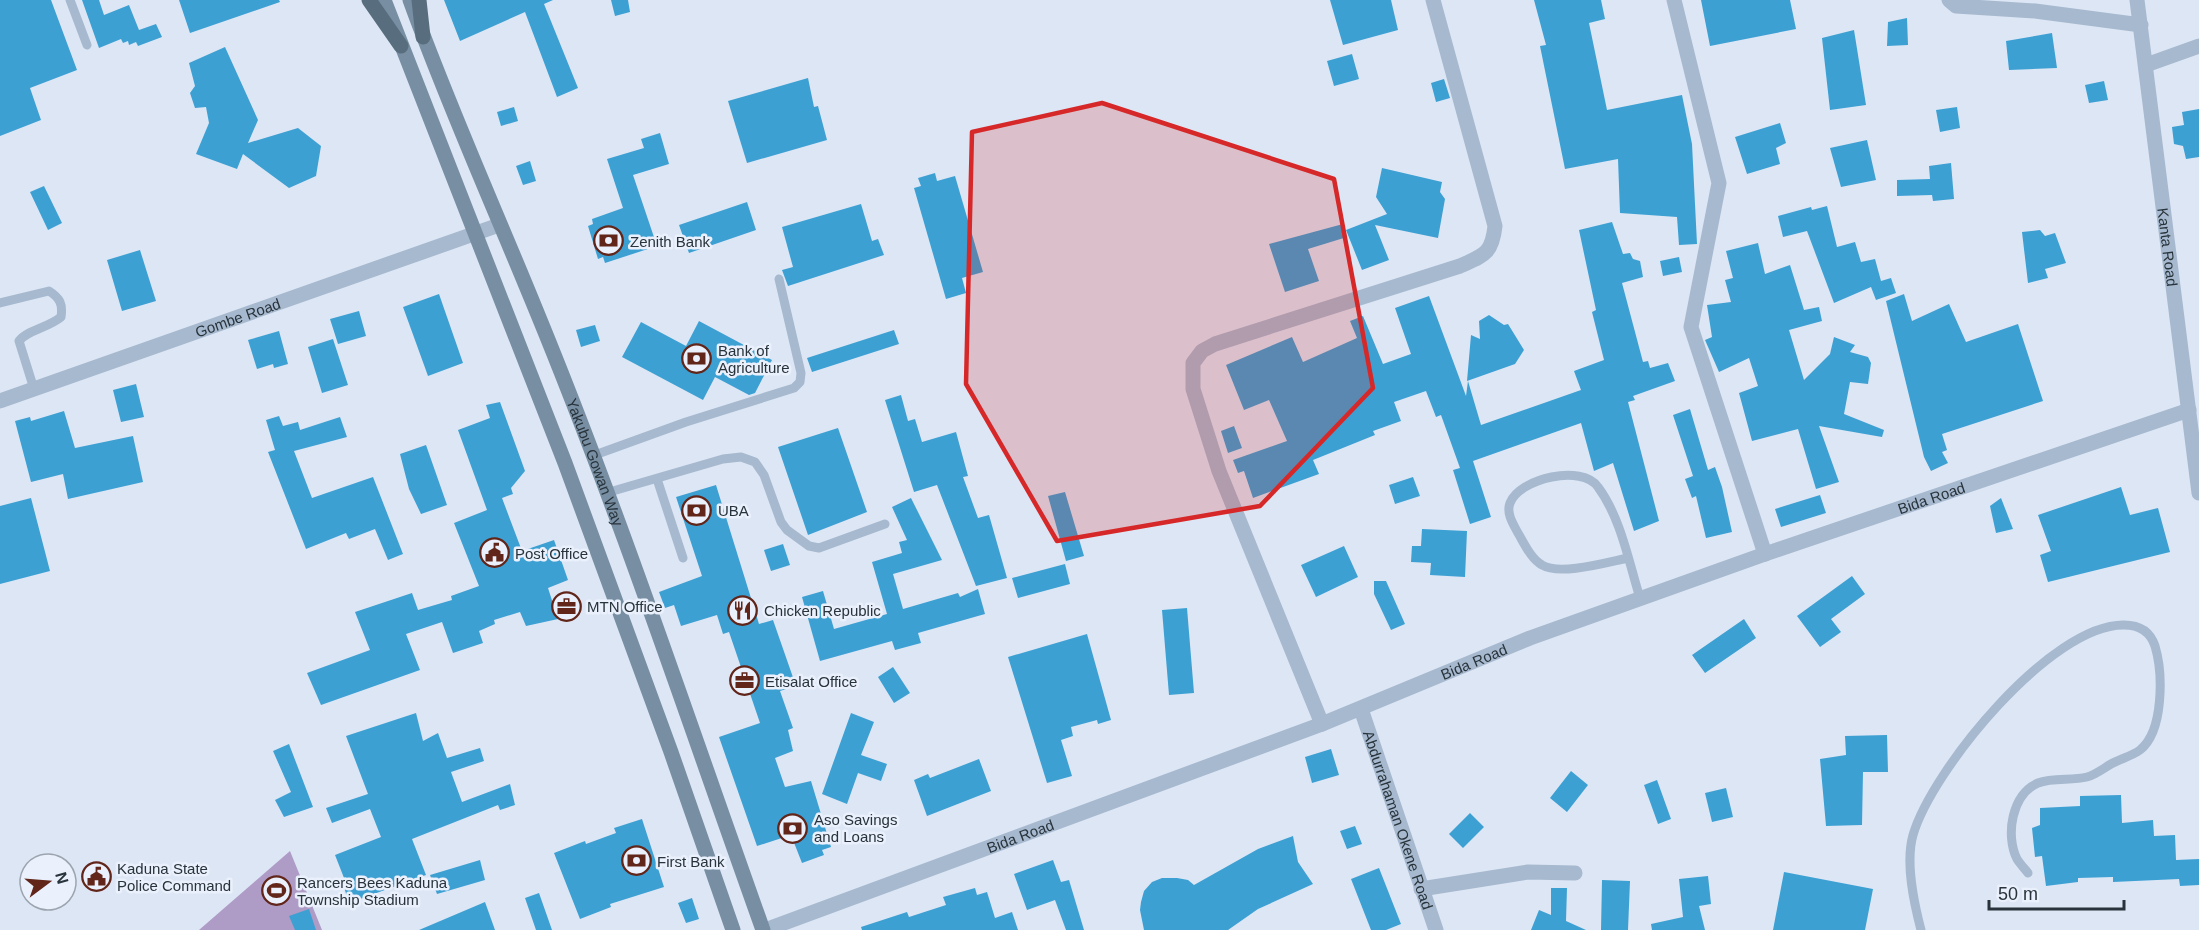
<svg xmlns="http://www.w3.org/2000/svg" width="2199" height="930" font-family="Arial,sans-serif">
  <rect width="100%" height="100%" fill="#dde6f5"/>
  <path fill="#ae9bc6" d="M 290,851 L 322,930 L 199,930 Z"/>
  <path fill="#3da0d3" d="M 0,0 L 51,0 L 77,70 L 30,88 L 41,120 L 0,136 Z
    M 82,0 L 99,0 L 104,15 L 129,5 L 139,30 L 156,24 L 162,37 L 138,46 L 136,42 L 129,45 L 128,41 L 123,43 L 121,39 L 99,48 Z
    M 179,0 L 279,0 L 280,2 L 190,33 Z
    M 444,0 L 553,0 L 544,4 L 578,88 L 557,97 L 525,12 L 460,41 Z
    M 611,0 L 628,0 L 630,12 L 615,16 Z
    M 1330,0 L 1391,0 L 1398,30 L 1343,45 Z
    M 1534,0 L 1601,0 L 1605,19 L 1589,23 L 1607,110 L 1682,95 L 1692,144 L 1697,244 L 1679,245 L 1677,217 L 1620,213 L 1618,159 L 1565,169 L 1540,46 L 1546,45 Z
    M 1701,0 L 1790,0 L 1796,29 L 1710,46 Z
    M 1907,18 L 1908,45 L 1887,46 L 1888,22 Z
    M 1854,30 L 1866,105 L 1830,110 L 1822,38 Z
    M 2052,33 L 2057,68 L 2009,70 L 2006,41 Z
    M 225,47 L 258,120 L 248,143 L 298,128 L 321,146 L 316,176 L 289,188 L 243,154 L 237,169 L 196,154 L 209,123 L 206,107 L 195,108 L 190,93 L 195,86 L 189,63 Z
    M 1352,54 L 1359,79 L 1334,86 L 1327,61 Z
    M 808,78 L 814,107 L 818,106 L 827,140 L 747,163 L 728,101 Z
    M 1444,79 L 1450,98 L 1436,102 L 1431,83 Z
    M 2104,81 L 2108,100 L 2089,103 L 2085,85 Z
    M 514,107 L 518,121 L 501,126 L 497,112 Z
    M 1957,107 L 1960,128 L 1940,132 L 1936,110 Z
    M 2199,109 L 2199,157 L 2186,159 L 2183,146 L 2174,144 L 2172,127 L 2184,125 L 2182,112 Z
    M 1780,123 L 1786,143 L 1776,148 L 1780,164 L 1747,174 L 1735,137 Z
    M 660,133 L 669,164 L 633,175 L 657,246 L 605,263 L 603,257 L 598,259 L 588,226 L 593,224 L 592,219 L 623,208 L 607,159 L 644,148 L 641,139 Z
    M 1867,140 L 1876,180 L 1841,187 L 1830,148 Z
    M 530,161 L 536,181 L 523,185 L 516,166 Z
    M 1951,163 L 1954,199 L 1933,201 L 1932,195 L 1897,196 L 1897,180 L 1930,179 L 1929,166 Z
    M 1382,168 L 1442,182 L 1440,192 L 1445,199 L 1438,238 L 1375,225 L 1389,260 L 1362,270 L 1346,230 L 1387,214 L 1376,197 Z
    M 935,173 L 937,181 L 955,176 L 983,272 L 962,278 L 966,293 L 946,299 L 914,188 L 921,186 L 918,178 Z
    M 44,186 L 62,223 L 48,230 L 30,192 Z
    M 747,202 L 756,230 L 689,253 L 679,225 Z
    M 861,204 L 872,241 L 878,239 L 884,255 L 788,286 L 782,270 L 793,267 L 782,227 Z
    M 1827,206 L 1837,247 L 1855,242 L 1861,262 L 1875,259 L 1881,281 L 1891,278 L 1896,293 L 1876,300 L 1871,287 L 1834,303 L 1807,231 L 1783,237 L 1778,216 L 1811,207 L 1812,210 Z
    M 1612,222 L 1623,254 L 1630,253 L 1633,259 L 1640,261 L 1643,277 L 1622,283 L 1643,362 L 1648,361 L 1650,368 L 1668,363 L 1675,381 L 1633,396 L 1635,400 L 1628,402 L 1659,521 L 1634,531 L 1613,463 L 1594,471 L 1581,423 L 1473,461 L 1491,517 L 1470,524 L 1453,470 L 1460,468 L 1441,415 L 1436,417 L 1426,391 L 1394,402 L 1401,421 L 1373,431 L 1375,435 L 1313,460 L 1319,474 L 1253,498 L 1244,471 L 1238,473 L 1233,460 L 1287,441 L 1269,400 L 1244,410 L 1226,365 L 1292,337 L 1303,362 L 1357,338 L 1350,321 L 1363,316 L 1383,364 L 1411,354 L 1395,308 L 1429,296 L 1466,396 L 1468,381 L 1481,425 L 1581,390 L 1574,371 L 1604,360 L 1592,312 L 1596,310 L 1579,230 Z
    M 1343,224 L 1347,237 L 1308,249 L 1319,281 L 1285,292 L 1269,244 Z
    M 2040,230 L 2045,236 L 2055,233 L 2066,263 L 2045,269 L 2048,278 L 2028,283 L 2022,232 Z
    M 1758,243 L 1765,274 L 1790,265 L 1804,310 L 1819,307 L 1822,321 L 1789,330 L 1804,380 L 1830,354 L 1834,337 L 1855,345 L 1850,352 L 1868,357 L 1871,363 L 1868,384 L 1850,382 L 1844,414 L 1884,430 L 1882,437 L 1819,426 L 1839,482 L 1816,489 L 1798,429 L 1752,441 L 1739,393 L 1758,386 L 1749,358 L 1719,372 L 1705,340 L 1712,337 L 1707,305 L 1731,302 L 1725,280 L 1733,278 L 1726,251 Z
    M 140,250 L 156,301 L 122,311 L 107,260 Z
    M 1679,257 L 1682,272 L 1663,276 L 1660,261 Z
    M 439,294 L 463,363 L 428,376 L 403,307 Z
    M 1904,294 L 1912,321 L 1949,304 L 1966,342 L 2018,324 L 2043,401 L 1942,434 L 1947,450 L 1942,452 L 1948,463 L 1931,471 L 1924,457 L 1886,301 Z
    M 359,311 L 366,336 L 338,344 L 330,319 Z
    M 1489,315 L 1504,325 L 1508,324 L 1524,350 L 1515,364 L 1467,381 L 1471,335 L 1480,339 L 1479,321 Z
    M 699,321 L 772,360 L 755,393 L 749,395 L 715,377 L 703,400 L 622,357 L 641,322 L 686,346 Z
    M 595,325 L 600,341 L 581,347 L 576,330 Z
    M 894,330 L 899,344 L 812,372 L 807,358 Z
    M 279,331 L 288,364 L 274,368 L 273,364 L 257,369 L 248,340 Z
    M 333,339 L 348,385 L 322,393 L 308,347 Z
    M 136,384 L 144,417 L 121,422 L 113,390 Z
    M 901,395 L 908,421 L 915,419 L 922,442 L 956,432 L 968,476 L 963,477 L 978,518 L 989,515 L 1007,578 L 976,586 L 937,485 L 914,492 L 885,400 Z
    M 500,402 L 525,471 L 511,488 L 513,494 L 502,498 L 522,551 L 554,540 L 568,580 L 548,588 L 558,619 L 526,626 L 520,612 L 494,620 L 495,624 L 479,631 L 483,643 L 453,653 L 442,622 L 406,634 L 420,670 L 321,705 L 307,673 L 370,650 L 355,612 L 412,593 L 418,610 L 452,600 L 451,596 L 479,586 L 454,523 L 487,510 L 458,430 L 490,418 L 486,405 Z
    M 1690,409 L 1708,470 L 1715,467 L 1722,487 L 1732,532 L 1706,538 L 1696,496 L 1692,498 L 1685,479 L 1693,476 L 1673,415 Z
    M 64,411 L 75,448 L 133,436 L 143,482 L 68,499 L 63,474 L 31,482 L 15,421 L 30,417 L 31,421 Z
    M 279,416 L 283,426 L 298,422 L 300,430 L 340,417 L 347,437 L 294,451 L 312,498 L 373,477 L 403,554 L 388,560 L 375,529 L 349,539 L 346,533 L 306,549 L 268,452 L 275,450 L 266,420 Z
    M 1234,426 L 1242,448 L 1228,453 L 1221,431 Z
    M 838,428 L 867,512 L 808,535 L 778,447 Z
    M 426,445 L 447,505 L 421,514 L 409,489 L 400,454 Z
    M 1413,477 L 1420,496 L 1395,504 L 1389,485 Z
    M 716,485 L 759,624 L 773,620 L 796,686 L 780,691 L 793,728 L 788,730 L 793,751 L 775,758 L 785,787 L 811,781 L 831,847 L 822,850 L 824,855 L 802,863 L 791,835 L 757,846 L 719,737 L 760,723 L 729,632 L 723,634 L 717,615 L 681,626 L 674,605 L 665,608 L 659,592 L 702,576 L 676,497 Z
    M 2121,487 L 2130,515 L 2158,508 L 2170,552 L 2048,582 L 2040,555 L 2051,551 L 2038,515 Z
    M 1065,492 L 1084,556 L 1066,561 L 1048,496 Z
    M 1820,495 L 1826,513 L 1781,527 L 1775,509 Z
    M 31,498 L 50,571 L 0,584 L 0,506 Z
    M 911,498 L 942,560 L 893,574 L 903,609 L 958,593 L 960,597 L 978,589 L 985,614 L 918,633 L 921,643 L 895,650 L 892,641 L 820,661 L 802,597 L 823,591 L 834,629 L 887,614 L 872,562 L 902,553 L 899,542 L 907,540 L 892,507 Z
    M 2001,498 L 2013,529 L 1996,533 L 1990,506 Z
    M 1422,529 L 1467,531 L 1465,577 L 1430,575 L 1431,563 L 1411,562 L 1412,546 L 1421,546 Z
    M 783,544 L 790,565 L 771,571 L 764,550 Z
    M 1344,546 L 1358,577 L 1316,597 L 1301,565 Z
    M 1065,564 L 1070,584 L 1018,598 L 1012,578 Z
    M 1852,576 L 1865,594 L 1831,619 L 1841,632 L 1820,647 L 1797,616 Z
    M 1374,581 L 1386,581 L 1405,624 L 1391,630 L 1374,594 Z
    M 1187,608 L 1194,693 L 1169,695 L 1162,610 Z
    M 1744,619 L 1756,638 L 1705,673 L 1692,655 Z
    M 1087,634 L 1111,720 L 1098,724 L 1097,720 L 1071,727 L 1073,736 L 1061,740 L 1072,776 L 1047,783 L 1008,657 Z
    M 893,667 L 910,693 L 894,703 L 878,677 Z
    M 416,713 L 423,741 L 438,733 L 447,758 L 480,748 L 484,761 L 451,772 L 462,802 L 510,784 L 515,805 L 500,810 L 498,805 L 412,839 L 426,875 L 349,903 L 343,884 L 346,883 L 335,855 L 381,837 L 370,809 L 332,823 L 326,808 L 368,794 L 346,736 Z
    M 851,713 L 874,722 L 861,755 L 887,764 L 881,781 L 858,773 L 847,804 L 822,794 Z
    M 1887,735 L 1888,772 L 1863,772 L 1862,825 L 1826,826 L 1820,759 L 1846,755 L 1845,736 Z
    M 289,744 L 313,807 L 284,817 L 275,800 L 291,792 L 273,751 Z
    M 1331,749 L 1339,775 L 1312,783 L 1305,757 Z
    M 979,759 L 991,791 L 927,816 L 914,780 L 928,774 L 930,778 Z
    M 1571,771 L 1588,785 L 1567,812 L 1550,798 Z
    M 1657,780 L 1671,819 L 1658,824 L 1644,785 Z
    M 1726,788 L 1733,817 L 1712,822 L 1705,793 Z
    M 2121,795 L 2122,823 L 2153,820 L 2154,836 L 2175,835 L 2176,860 L 2199,859 L 2199,885 L 2180,886 L 2179,879 L 2113,882 L 2113,877 L 2078,878 L 2078,882 L 2046,886 L 2042,856 L 2035,857 L 2032,828 L 2040,825 L 2040,808 L 2080,806 L 2080,796 Z
    M 1470,813 L 1484,827 L 1463,848 L 1449,834 Z
    M 642,819 L 664,887 L 610,904 L 611,907 L 580,919 L 554,853 L 585,841 L 586,844 L 616,833 L 614,828 Z
    M 1355,826 L 1362,844 L 1347,849 L 1340,831 Z
    M 1293,836 L 1298,862 L 1313,884 L 1258,909 L 1228,930 L 1144,930 L 1140,910 L 1141,902 L 1144,891 L 1152,882 L 1162,878 L 1177,878 L 1188,880 L 1194,885 L 1258,849 Z
    M 480,860 L 485,880 L 437,894 L 430,875 Z
    M 1053,860 L 1061,882 L 1069,880 L 1084,930 L 1066,930 L 1055,900 L 1027,910 L 1014,874 Z
    M 1379,868 L 1401,924 L 1386,930 L 1371,930 L 1351,879 Z
    M 1784,872 L 1873,889 L 1865,930 L 1773,930 Z
    M 1708,876 L 1711,904 L 1699,906 L 1705,930 L 1652,930 L 1651,924 L 1683,917 L 1679,879 Z
    M 1602,880 L 1630,881 L 1628,930 L 1601,930 Z
    M 975,888 L 977,895 L 987,892 L 995,918 L 1012,912 L 1018,930 L 862,930 L 861,927 L 907,912 L 909,917 L 946,905 L 943,897 Z
    M 1551,888 L 1567,888 L 1566,921 L 1586,930 L 1531,930 L 1539,910 L 1551,915 Z
    M 539,893 L 552,930 L 536,930 L 525,898 Z
    M 692,898 L 699,919 L 686,923 L 678,903 Z
    M 485,902 L 495,930 L 419,930 Z
    M 309,909 L 316,930 L 295,930 L 289,916 Z"/>
  <g fill="none" stroke-linecap="round" stroke-linejoin="round">
    <path stroke="#a7b9cf" stroke-width="9" d="M 70,0 L 87,45
      M 0,303 L 49,291 C 60,298 63,304 61,317 C 48,328 27,330 19,341 L 34,389
      M 592,456 L 686,422 L 794,388 L 800,382 L 801,373 L 779,279
      M 657,479 L 683,558
      M 606,493 L 723,459 L 741,457 L 755,462 L 764,475 L 781,522 L 787,530 L 809,546 L 819,548 L 885,524
      M 1628,558 C 1608,562 1560,576 1542,565 C 1531,559 1524,543 1518,533 C 1513,524 1506,513 1510,503 C 1520,478 1582,464 1598,487 C 1621,518 1629,563 1640,598
      M 1921,930 C 1914,903 1905,863 1913,835 C 1932,770 2051,624 2124,625 C 2139,625 2150,631 2155,646 C 2163,673 2164,731 2140,750 C 2132,756 2120,759 2111,764 C 2104,768 2095,775 2087,777 C 2072,781 2053,777 2038,783 C 2012,794 2005,835 2017,859 C 2020,864 2025,869 2028,873"/>
    <g stroke="#a7b9cf" stroke-width="15">
      <path d="M 1674,0 L 1719,183 L 1691,327 L 1765,554"/>
      <path d="M 1949,0 L 1956,6 L 2035,11 L 2141,25"/>
      <path id="s1" d="M 2137,0 L 2199,493"/>
      <path d="M 2146,65 L 2199,46"/>
      <path id="s2" d="M 0,401 L 499,225"/>
      <path id="s3" d="M 1361,709 L 1436,930"/>
      <path d="M 1322,724 L 1219,471 L 1193,389 L 1193,363 L 1202,351 L 1215,344 L 1460,266 C 1484,255 1492,254 1495,226 L 1433,0"/>
      <path d="M 1421,889 L 1528,872 L 1575,873"/>
      <path id="s4" d="M 765,930 L 1322,724 L 1530,638 L 1765,554 L 2189,410"/>
    </g>
    <g stroke="#788fa3" stroke-width="15">
      <path d="M 384,0 L 565,463 L 671,752 L 733,930"/>
      <path id="s5" d="M 410,0 C 448,105 494,207 536,310 C 620,514 689,723 763,930"/>
    </g>
    <path stroke="#586e7e" stroke-width="15" d="M 369,0 L 401,46
      M 419,0 L 423,37"/>
  </g>
  <path fill="#d62828" fill-opacity="0.2" stroke="#d62828" stroke-width="4.5" stroke-linejoin="round" d="M 1102,103 L 1334,179 L 1373,388 L 1260,506 L 1057,541 L 966,384 L 972,132 Z"/>
  <defs>
    <symbol id="bank-ring" viewBox="-11 -11 22 22"><circle r="9.5" fill="#eaf1fc" stroke="#612519" stroke-width="1.5"/><path d="M-6-4H6V4H-6ZM0-2.3a2.3 2.3 0 1 0 0 4.6a2.3 2.3 0 1 0 0-4.6Z" fill="#612519"/></symbol>
    <symbol id="civic-ring" viewBox="-11 -11 22 22"><circle r="9.5" fill="#eaf1fc" stroke="#612519" stroke-width="1.5"/><path d="M-.6-6.5H3V-4.5H.6V-3L4-1V1h2V6H-6V1h2V-1L-.6-3ZM-1.2 2.5V6h2.4V2.5Z" fill="#612519"/></symbol>
    <symbol id="office-ring" viewBox="-11 -11 22 22"><circle r="9.5" fill="#eaf1fc" stroke="#612519" stroke-width="1.5"/><path d="M-6-3h4V-5.5h4V-3h4V5H-6ZM-1-4.5V-3h2v-1.5ZM-6 0V1H6V0Z" fill="#612519"/></symbol>
    <symbol id="restaurant-ring" viewBox="-11 -11 22 22"><circle r="9.5" fill="#eaf1fc" stroke="#612519" stroke-width="1.5"/><path d="M-5-6h1v4h1v-4h1v4h1v-4h1v5L-1.5 .5V6h-2V.5L-5-1ZM5-6V6H3V1.5H1.5Q1.5-4 5-6Z" fill="#612519"/></symbol>
    <symbol id="stadium-ring" viewBox="-11 -11 22 22"><circle r="9.5" fill="#eaf1fc" stroke="#612519" stroke-width="1.5"/><path d="M0-5a6.5 5 0 1 0 0 10a6.5 5 0 1 0 0-10ZM-3.5-1.8h7v3.6h-7Z" fill="#612519"/></symbol>
  </defs>
  <g fill-rule="evenodd">
    <use href="#bank-ring" x="592" y="224" width="33" height="33"/>
    <use href="#bank-ring" x="680" y="342" width="33" height="33"/>
    <use href="#bank-ring" x="680" y="494" width="33" height="33"/>
    <use href="#civic-ring" x="478" y="536" width="33" height="33"/>
    <use href="#office-ring" x="550" y="590" width="33" height="33"/>
    <use href="#restaurant-ring" x="726" y="594" width="33" height="33"/>
    <use href="#office-ring" x="728" y="664" width="33" height="33"/>
    <use href="#bank-ring" x="776" y="812" width="33" height="33"/>
    <use href="#bank-ring" x="620" y="844" width="33" height="33"/>
    <use href="#civic-ring" x="80" y="860" width="33" height="33"/>
    <use href="#stadium-ring" x="260" y="874" width="33" height="33"/>
  </g>
  <g text-anchor="middle" dominant-baseline="central" stroke-width="5" stroke-linejoin="round" paint-order="stroke">
    <g font-size="15" fill="#28333b" stroke="#eaf1fc" text-anchor="start">
      <text x="630" y="241">Zenith Bank</text>
      <text x="718" y="350">Bank of<tspan x="718" dy="17">Agriculture</tspan></text>
      <text x="718" y="510">UBA</text>
      <text x="515" y="553">Post Office</text>
      <text x="587" y="606">MTN Office</text>
      <text x="764" y="610">Chicken Republic</text>
      <text x="765" y="681">Etisalat Office</text>
      <text x="814" y="819">Aso Savings<tspan x="814" dy="17">and Loans</tspan></text>
      <text x="657" y="861">First Bank</text>
      <text x="117" y="868">Kaduna State<tspan x="117" dy="17">Police Command</tspan></text>
      <text x="297" y="882">Rancers Bees Kaduna<tspan x="297" dy="17">Township Stadium</tspan></text>
    </g>
    <g font-size="15" fill="#28333b" stroke="#eaf1fc">
      <text stroke="none"><textPath href="#s1" startOffset="249">Kanta Road</textPath></text>
      <text stroke="none"><textPath href="#s2" startOffset="252">Gombe Road</textPath></text>
      <text stroke="none"><textPath href="#s5" startOffset="498">Yakubu Gowan Way</textPath></text>
      <text stroke="none"><textPath href="#s4" startOffset="1244">Bida Road</textPath></text>
      <text stroke="none"><textPath href="#s4" startOffset="758">Bida Road</textPath></text>
      <text stroke="none"><textPath href="#s3" startOffset="117">Abdurrahaman Okene Road</textPath></text>
      <text stroke="none"><textPath href="#s4" startOffset="272">Bida Road</textPath></text>
    </g>
  </g>
  <g transform="translate(48 882) rotate(74)"><circle r="28" fill="#eaf1fc" stroke="#9ca5af" stroke-width="1.5"/>
  <path d="M0-4.5L10 22L0 15L-10 22Z" fill="#612519"/>
  <text y="-9" font-size="16" font-weight="bold" text-anchor="middle" fill="#28333b">N</text>
  </g>
  <path d="M1989 900v9h135v-9" fill="none" stroke="#28333b" stroke-width="3"/>
  <text x="1998" y="900" font-size="18" fill="#28333b" stroke="#eaf1fc" stroke-width="4.5" paint-order="stroke">50 m</text>
</svg>
